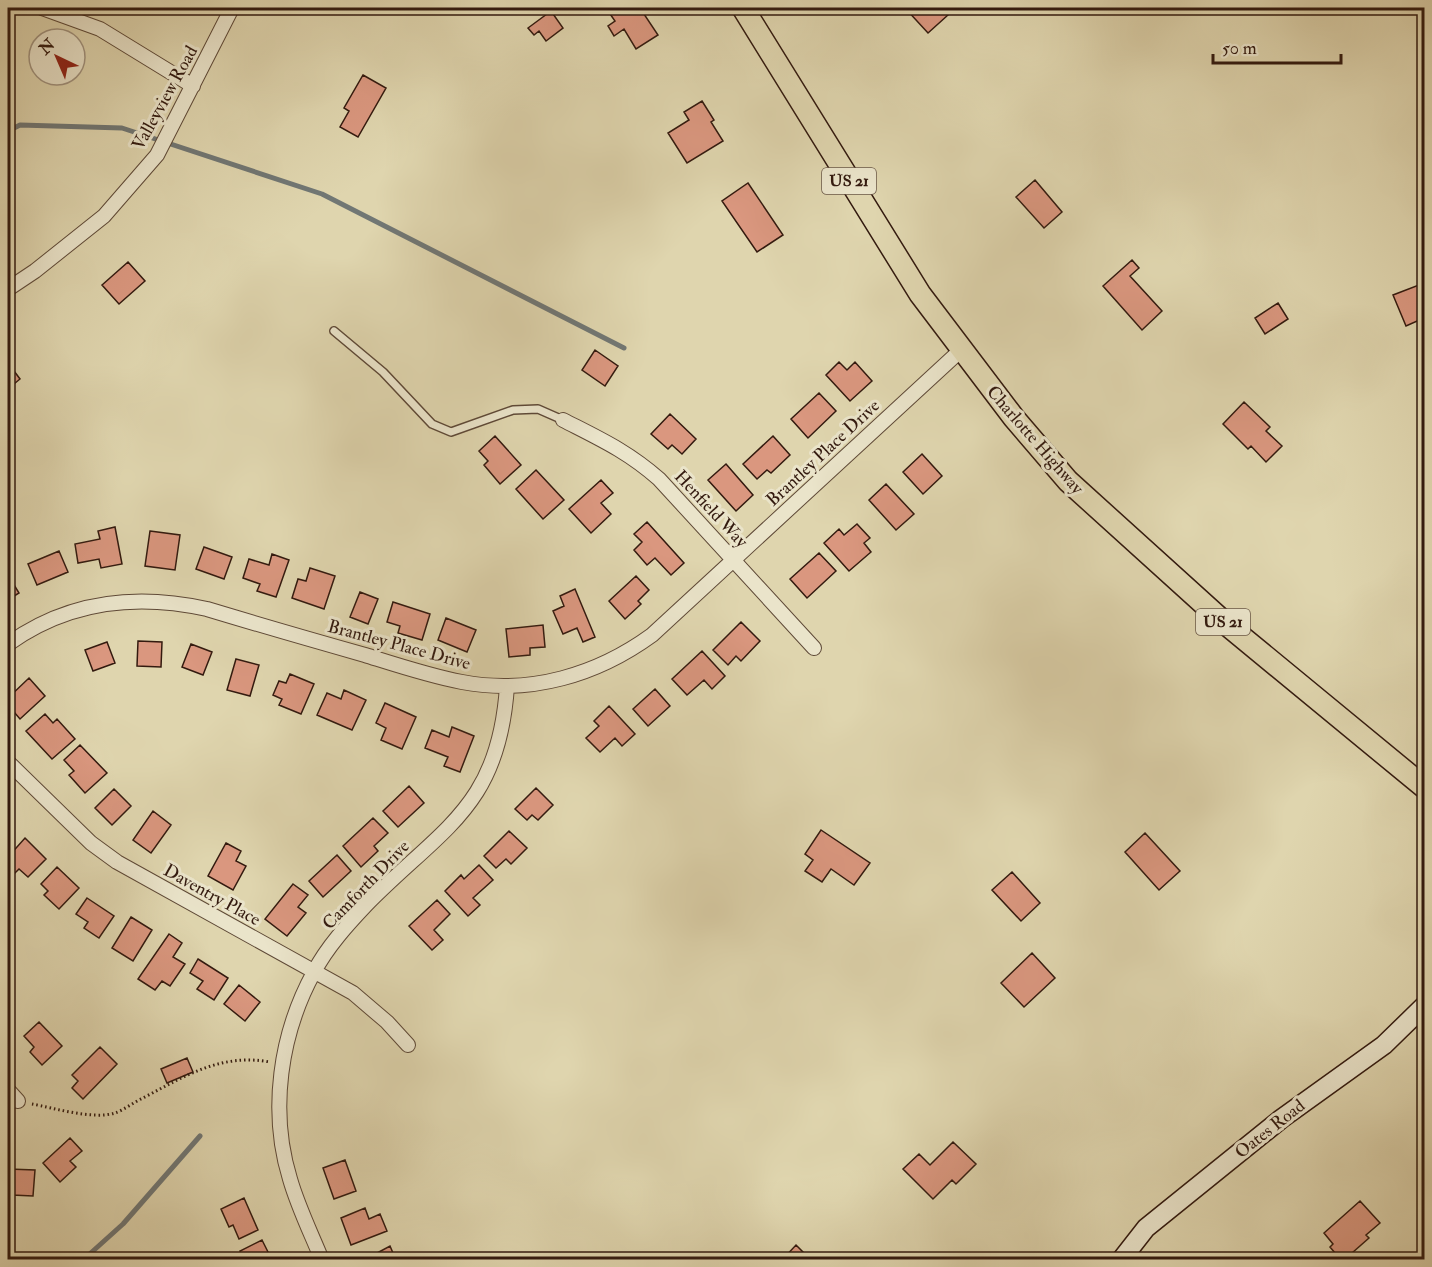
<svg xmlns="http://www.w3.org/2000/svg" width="1432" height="1267" font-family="'IM FELL Double Pica',serif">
  <rect width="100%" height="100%" fill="#dfd5ae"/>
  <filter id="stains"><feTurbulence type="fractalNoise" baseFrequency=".00333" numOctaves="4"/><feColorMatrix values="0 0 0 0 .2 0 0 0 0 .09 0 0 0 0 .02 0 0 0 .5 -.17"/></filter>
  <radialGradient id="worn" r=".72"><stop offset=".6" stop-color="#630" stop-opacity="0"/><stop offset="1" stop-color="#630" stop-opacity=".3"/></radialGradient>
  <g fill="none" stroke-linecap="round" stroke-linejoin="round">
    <path stroke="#717774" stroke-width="5" d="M 8,131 L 20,125 L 122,128 L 322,194 L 624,348
      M 83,1260 L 123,1224 L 200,1136"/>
  </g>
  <path fill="#da977f" stroke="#331a0f" stroke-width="1.5" d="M 614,8 L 640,8 L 658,35 L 636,49 L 624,29 L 614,36 L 608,26 L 615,21 L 608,11 Z
    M 905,8 L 942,8 L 948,15 L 928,33 Z
    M 551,11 L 563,28 L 546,41 L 539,31 L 534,35 L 528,28 Z
    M 363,75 L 386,88 L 358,137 L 340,127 L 349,111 L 344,108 Z
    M 702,101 L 714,120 L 711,122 L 723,141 L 687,163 L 668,133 L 689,120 L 684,112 Z
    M 1035,180 L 1062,212 L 1044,228 L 1016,197 Z
    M 748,183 L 783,235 L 757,252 L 722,201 Z
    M 1132,260 L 1139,268 L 1130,276 L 1162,311 L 1142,330 L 1103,286 Z
    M 128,262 L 145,281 L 119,304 L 102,285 Z
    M 1424,283 L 1424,318 L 1406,326 L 1393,295 Z
    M 1278,303 L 1288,319 L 1265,334 L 1255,318 Z
    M 595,350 L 618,366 L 605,386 L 582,370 Z
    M 839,362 L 847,370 L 855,362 L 872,381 L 850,401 L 826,375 Z
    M 8,363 L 20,379 L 8,389 Z
    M 819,393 L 836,411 L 808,438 L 791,419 Z
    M 1244,402 L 1270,427 L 1266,431 L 1282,446 L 1266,462 L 1251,446 L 1248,449 L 1223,424 Z
    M 670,414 L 696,439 L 682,454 L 672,445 L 668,449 L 651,434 Z
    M 495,436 L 521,465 L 500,484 L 484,465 L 488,461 L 479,451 Z
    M 773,436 L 790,455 L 771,473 L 767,470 L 757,479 L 743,464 Z
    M 922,454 L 942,476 L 923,494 L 903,472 Z
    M 726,464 L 753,495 L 736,511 L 708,480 Z
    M 536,470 L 564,500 L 543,519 L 516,489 Z
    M 601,480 L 613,493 L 601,503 L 611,514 L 591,533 L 569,509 Z
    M 886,484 L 914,514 L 896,530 L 869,500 Z
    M 647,522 L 684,563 L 671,575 L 655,558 L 647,565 L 634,550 L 642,542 L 634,534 Z
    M 857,524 L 870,538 L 864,543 L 871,552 L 849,571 L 824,543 L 839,529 L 844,535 Z
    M 115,527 L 122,564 L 101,568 L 99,559 L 78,563 L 75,544 L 100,539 L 98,531 Z
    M 150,531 L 180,535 L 175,570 L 145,566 Z
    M 204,547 L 232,557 L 224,579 L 196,569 Z
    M 59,551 L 68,572 L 37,585 L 28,564 Z
    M 819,553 L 836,571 L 807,598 L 790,579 Z
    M 272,554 L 289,560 L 276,597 L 257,591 L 260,584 L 243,578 L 249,559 L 269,565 Z
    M 310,568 L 335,576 L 324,609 L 292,598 L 298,579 L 306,581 Z
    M 8,575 L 19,593 L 8,600 Z
    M 636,576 L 649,590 L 638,601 L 641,604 L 625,619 L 609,601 Z
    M 575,589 L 595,637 L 583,642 L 577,628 L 563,634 L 553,611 L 564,606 L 560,596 Z
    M 360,592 L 378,599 L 368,624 L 350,617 Z
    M 393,602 L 430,614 L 422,640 L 398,633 L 400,626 L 387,622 Z
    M 446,618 L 476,630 L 467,652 L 438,640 Z
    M 741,622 L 760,641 L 741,661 L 736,656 L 728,665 L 713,650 Z
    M 543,625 L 545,647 L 530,648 L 530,655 L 509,657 L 506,629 Z
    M 138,641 L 162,642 L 161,667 L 137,666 Z
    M 107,642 L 115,663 L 93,671 L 85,650 Z
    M 191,644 L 212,652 L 203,675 L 182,667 Z
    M 702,651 L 725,676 L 712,689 L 704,680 L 687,695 L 672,679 Z
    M 236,659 L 259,665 L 250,696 L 227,690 Z
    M 290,674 L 314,684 L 301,714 L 279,705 L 282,699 L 273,695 L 279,681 L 286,683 Z
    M 29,678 L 45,696 L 20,719 L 8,705 L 8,698 Z
    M 655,689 L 670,706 L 648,726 L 633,709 Z
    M 344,690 L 366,700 L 352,730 L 317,715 L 327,693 L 341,699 Z
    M 385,703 L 416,717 L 402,749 L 381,740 L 386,728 L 376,723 Z
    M 609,706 L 635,734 L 622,746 L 615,738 L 600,752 L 586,738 L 599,726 L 594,721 Z
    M 45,714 L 53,723 L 57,719 L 75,739 L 52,759 L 26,731 Z
    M 452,727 L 474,736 L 460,772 L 444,766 L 448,757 L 425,748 L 432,730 L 449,737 Z
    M 80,745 L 107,773 L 85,793 L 69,775 L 74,771 L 64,760 Z
    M 409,786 L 424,803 L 398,827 L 383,811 Z
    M 536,788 L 553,805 L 538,820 L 532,815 L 527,820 L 515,809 Z
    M 114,789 L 131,806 L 112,825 L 95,808 Z
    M 153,811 L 171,825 L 151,853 L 133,840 Z
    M 373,818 L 388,833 L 374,846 L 378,851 L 361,867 L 343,846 Z
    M 821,830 L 870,863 L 854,885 L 831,869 L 822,882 L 805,871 L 813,860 L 805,854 Z
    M 509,831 L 527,848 L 511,864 L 506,859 L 496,868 L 484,856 Z
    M 1145,833 L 1180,871 L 1159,890 L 1125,852 Z
    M 25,838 L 46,859 L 28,877 L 19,869 L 12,876 L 8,871 L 8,857 Z
    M 226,843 L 241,851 L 236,861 L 246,866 L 233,890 L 208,876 Z
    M 337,855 L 351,871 L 323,897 L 309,881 Z
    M 479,865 L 493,880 L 473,898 L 480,905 L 468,916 L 445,891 L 461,875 L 464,879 Z
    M 57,867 L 79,888 L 59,909 L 44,895 L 48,891 L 41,884 Z
    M 1012,872 L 1040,903 L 1021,921 L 992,890 Z
    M 293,884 L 308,895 L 298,907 L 306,913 L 287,936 L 265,919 Z
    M 87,898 L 114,916 L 99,938 L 84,928 L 88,922 L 76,914 Z
    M 437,900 L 450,914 L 434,930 L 443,940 L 432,950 L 409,926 Z
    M 131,917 L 152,930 L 133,961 L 112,948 Z
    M 169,934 L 182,943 L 173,957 L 185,964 L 170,986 L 162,981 L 155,990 L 138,979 Z
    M 1032,953 L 1055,978 L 1024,1007 L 1001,983 Z
    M 198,959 L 228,978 L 214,1000 L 197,989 L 203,981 L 190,973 Z
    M 239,985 L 260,1002 L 245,1021 L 224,1004 Z
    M 39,1022 L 62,1046 L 42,1065 L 30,1052 L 34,1047 L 24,1036 Z
    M 100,1047 L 117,1064 L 83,1099 L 72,1088 L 78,1081 L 72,1075 Z
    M 187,1058 L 193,1072 L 167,1083 L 161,1069 Z
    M 70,1138 L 82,1151 L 70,1161 L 76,1167 L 60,1182 L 43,1163 Z
    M 953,1142 L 976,1164 L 956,1184 L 952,1180 L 933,1199 L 903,1169 L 919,1154 L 930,1165 Z
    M 345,1160 L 356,1191 L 334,1199 L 323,1168 Z
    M 8,1169 L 35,1170 L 33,1196 L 12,1195 L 12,1189 L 8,1189 Z
    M 244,1198 L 258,1230 L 239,1239 L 233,1225 L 229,1227 L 221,1209 Z
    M 1360,1201 L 1380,1223 L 1366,1235 L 1369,1238 L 1344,1260 L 1341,1260 L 1330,1247 L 1333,1244 L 1324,1233 Z
    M 365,1208 L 369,1219 L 380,1214 L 387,1231 L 351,1245 L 341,1218 Z
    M 262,1240 L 272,1260 L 245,1260 L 240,1251 Z
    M 796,1245 L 811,1260 L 782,1260 Z
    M 390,1246 L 396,1260 L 364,1260 Z"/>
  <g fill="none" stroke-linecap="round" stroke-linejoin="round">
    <defs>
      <path id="lane" d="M 334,331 L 383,372 L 432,424 L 451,432 L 513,410 L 538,409 L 563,420"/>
      <path id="street" d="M 42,8 L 100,29 L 193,86
        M 8,289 L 35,271 L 104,216 L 157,155 L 232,8
        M 563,420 C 600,439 627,451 659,479 L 814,648
        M 8,644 C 68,601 135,593 207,609 C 260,625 312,640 365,655 C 397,665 430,676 462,682 C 530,695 597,675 652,635 L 961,350
        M 8,762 L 91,843 L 117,862 L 353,993 L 387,1022 L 408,1045
        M 8,1090 L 18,1101
        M 322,1260 C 311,1233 298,1207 290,1179 C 269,1111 280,1034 314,972 C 327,947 348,924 367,904 C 443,827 499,807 507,686"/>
      <path id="secondary" d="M 1121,1260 L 1146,1228 L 1281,1119 L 1384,1045 L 1424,1006"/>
      <path id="primary" d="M 743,8 L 920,294 L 1014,418 L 1068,481 L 1226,624 L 1424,787"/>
    </defs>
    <use href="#lane" stroke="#5e4937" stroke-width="10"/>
    <use href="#street" stroke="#5e4937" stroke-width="16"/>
    <use href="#secondary" stroke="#331a0f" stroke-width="21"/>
    <use href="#primary" stroke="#331a0f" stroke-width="24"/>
    <path stroke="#331a0f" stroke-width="3" stroke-dasharray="1.5 3" stroke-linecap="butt" d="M 32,1104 C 54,1108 93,1120 115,1113 C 124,1110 134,1102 143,1098 C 185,1076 221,1053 270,1062"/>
    <use href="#lane" stroke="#eae4ca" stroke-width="7"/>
    <use href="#street" stroke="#eae4ca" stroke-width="14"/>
    <use href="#secondary" stroke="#eae4ca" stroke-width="18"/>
    <use href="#primary" stroke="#dfd5ae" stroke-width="21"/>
  </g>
  <g text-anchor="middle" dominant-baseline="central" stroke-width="6" stroke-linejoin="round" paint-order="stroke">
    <g fill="#eae4ca" stroke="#6a5747" stroke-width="1.5">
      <rect x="822" y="168" width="54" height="26" rx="4.5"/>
      <rect x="1196" y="609" width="54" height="26" rx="4.5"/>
    </g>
    <g font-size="16" font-weight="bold" fill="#331a0f">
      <text x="849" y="181">US 21</text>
      <text x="1223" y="622">US 21</text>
    </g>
    <g font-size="18" fill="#331a0f" stroke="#eae4ca">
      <text transform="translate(165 98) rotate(-61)">Valleyview Road</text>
      <text transform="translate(1035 440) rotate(49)">Charlotte Highway</text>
      <text transform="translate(823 453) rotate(-43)">Brantley Place Drive</text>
      <text transform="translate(711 509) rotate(47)">Henfield Way</text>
      <text transform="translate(399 645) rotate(15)">Brantley Place Drive</text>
      <text transform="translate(366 885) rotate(-46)">Camforth Drive</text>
      <text transform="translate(212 895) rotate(29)">Daventry Place</text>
      <text transform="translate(1270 1129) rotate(-38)">Oates Road</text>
    </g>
  </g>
  <rect width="1432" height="1267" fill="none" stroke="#dfd5ae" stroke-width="30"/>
  <rect x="9" y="9" width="1414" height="1249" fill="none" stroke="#331a0f" stroke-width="3"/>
  <rect x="15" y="15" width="1402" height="1237" fill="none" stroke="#331a0f" stroke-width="1.5"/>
  <g transform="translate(57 57) rotate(316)"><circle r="28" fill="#eae4ca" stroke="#a1937f" stroke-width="1.5"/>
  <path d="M0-4.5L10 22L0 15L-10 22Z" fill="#8f2418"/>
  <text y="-9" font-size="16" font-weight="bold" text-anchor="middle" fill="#331a0f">N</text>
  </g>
  <path d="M1213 54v9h128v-9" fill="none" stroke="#331a0f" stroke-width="3"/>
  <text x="1222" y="54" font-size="18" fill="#331a0f" stroke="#eae4ca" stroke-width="4.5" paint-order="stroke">50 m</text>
  <rect width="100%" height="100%" filter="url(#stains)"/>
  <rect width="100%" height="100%" fill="url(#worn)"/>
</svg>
